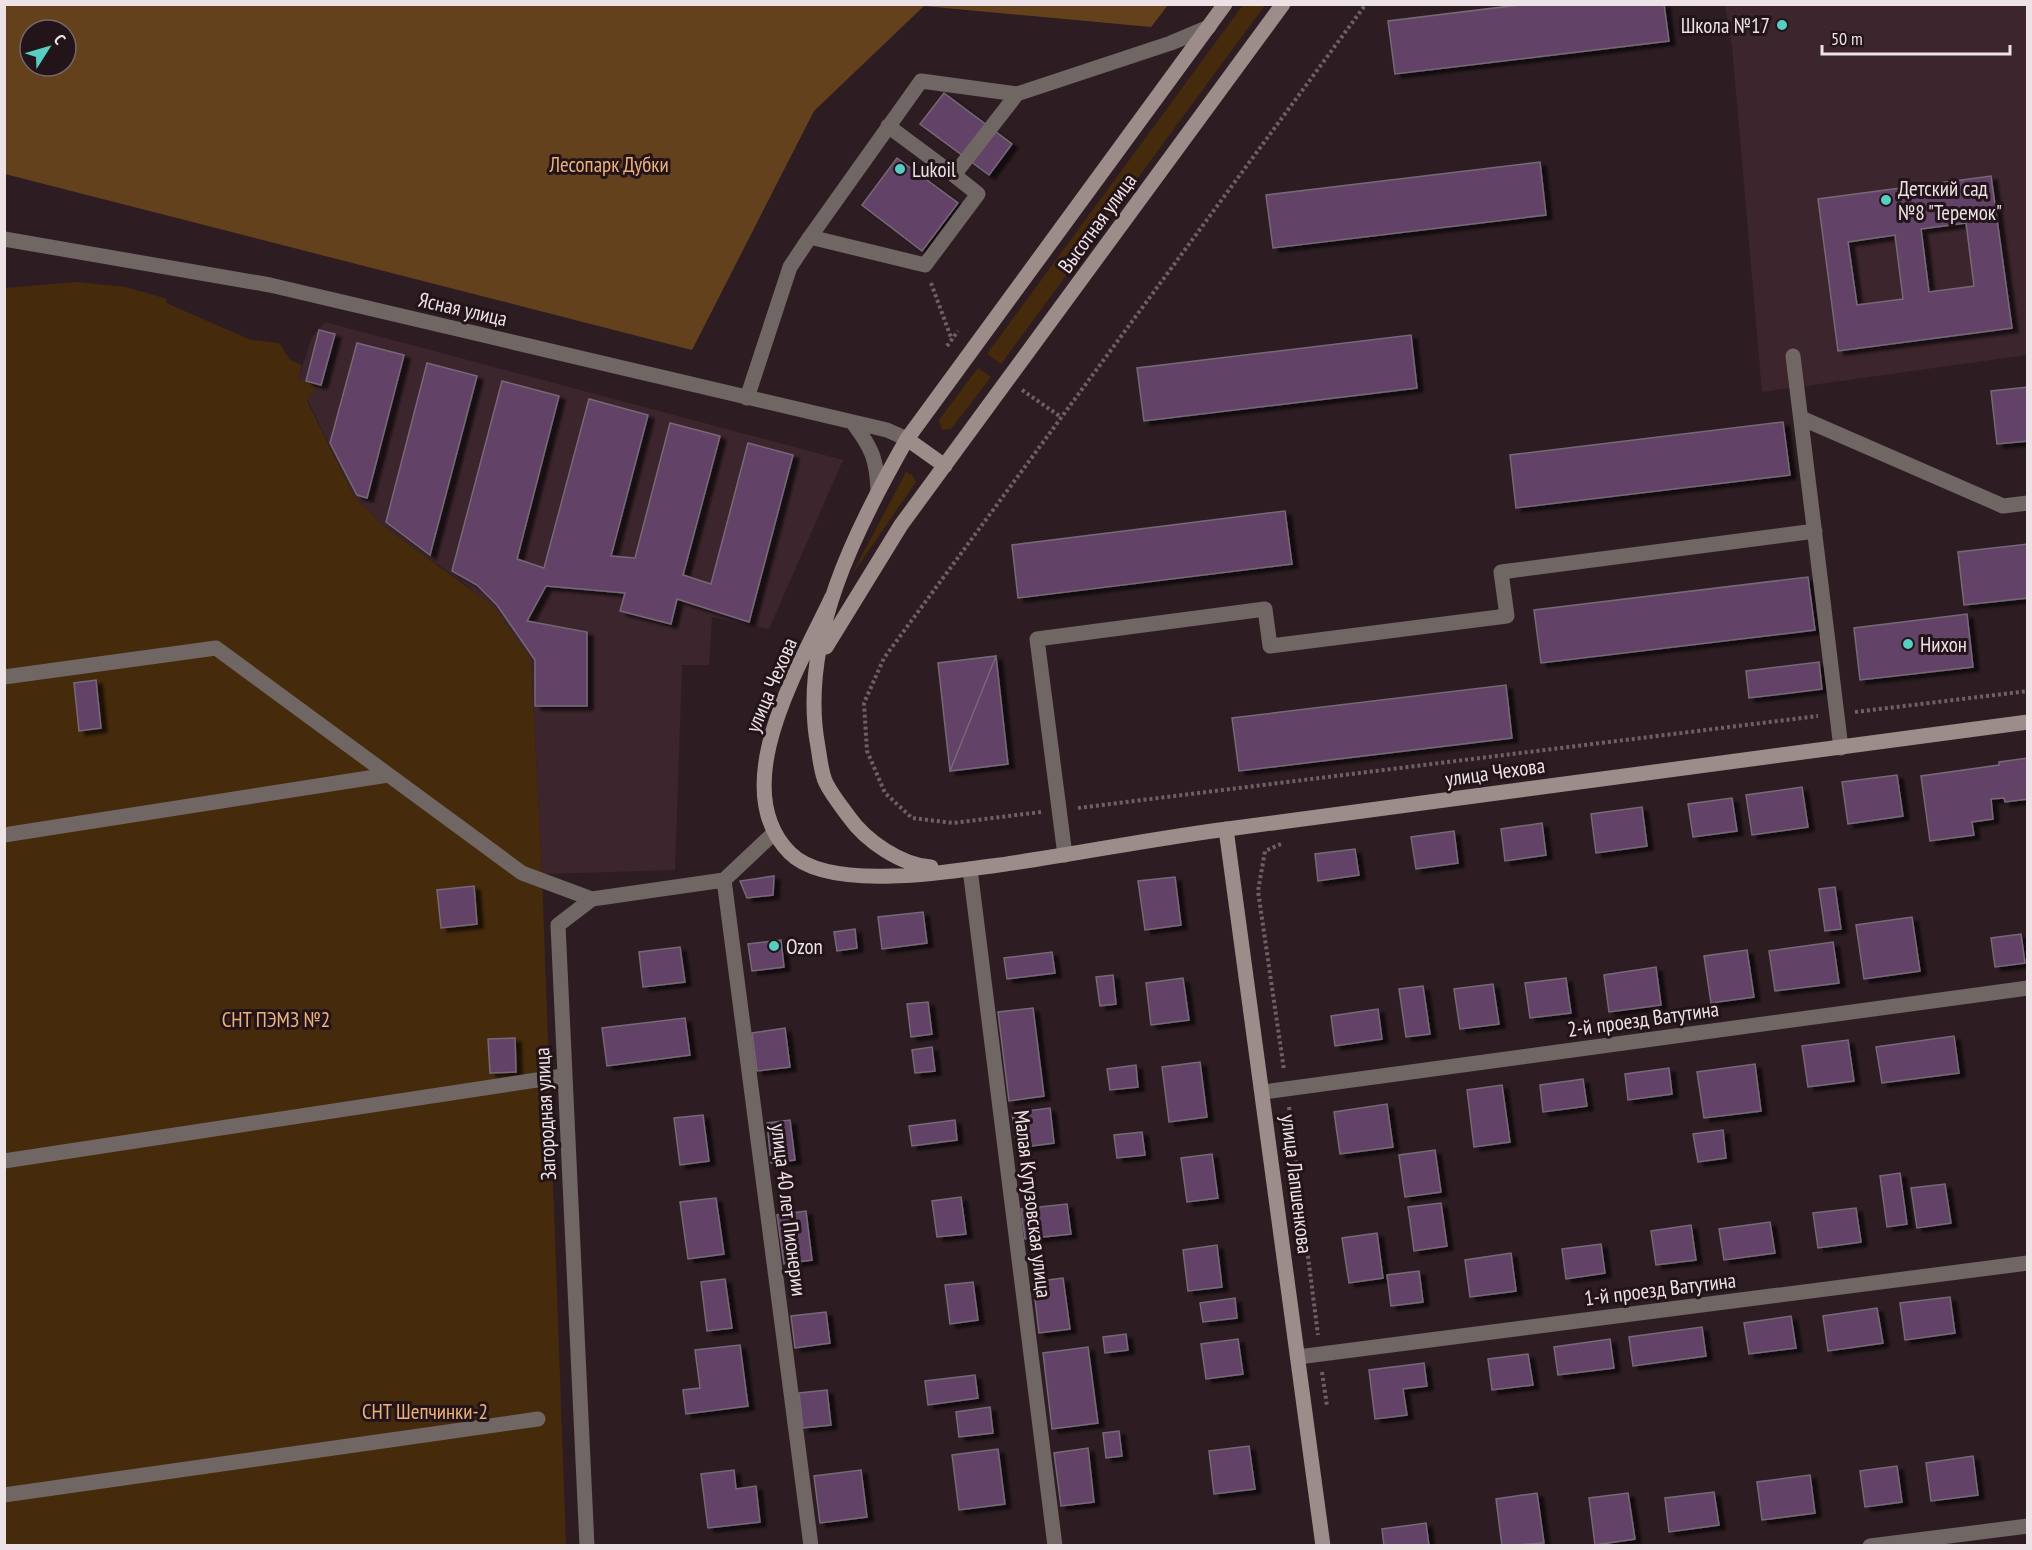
<svg xmlns="http://www.w3.org/2000/svg" width="2032" height="1550" font-family="'PT Sans Narrow',sans-serif">
  <defs>
    <filter id="shadow"><feDropShadow dx="6" dy="4" stdDeviation="1.5" flood-color="#0009"/></filter>
  </defs>
  <rect width="100%" height="100%" fill="#2d1d23"/>
  <path fill="#3c252d" d="M 1725,5 L 2027,5 L 2027,355 L 1762,392 L 1732,46 Z
    M 325,322 L 843,460 L 769,629 L 712,617 L 709,665 L 682,665 L 675,870 L 542,874 L 531,659 L 469,587 L 381,524 L 354,496 L 298,380 L 312,337 Z"/>
  <path fill="#452a0c" d="M 1243,5 L 1265,5 L 1001,364 L 987,354 Z
    M 76,282 L 126,287 L 167,299 L 166,303 L 251,340 L 279,343 L 290,360 L 302,365 L 298,380 L 318,385 L 307,401 L 354,496 L 381,524 L 493,606 L 531,659 L 542,874 L 566,1545 L 5,1546 L 5,288 Z
    M 978,368 L 991,377 L 951,429 L 942,430 L 939,420 Z
    M 906,472 L 912,475 L 916,482 L 851,576 Z"/>
  <path fill="#63411d" fill-rule="evenodd" d="M 4,5 L 5,4 L 1168,5 L 1151,27 L 924,6 L 814,111 L 692,350 L 5,174 ZM 30,30 L 66,30 L 66,66 L 30,66 Z"/>
  <path fill="#624266" stroke="#766977" stroke-width="1.5" fill-rule="evenodd" filter="url(#shadow)" d="M 1527,4 L 1664,4 L 1669,41 L 1395,74 L 1388,21 Z
    M 944,93 L 1012,144 L 989,175 L 920,124 Z
    M 897,158 L 958,203 L 922,251 L 862,205 Z
    M 1540,162 L 1546,215 L 1273,248 L 1266,195 Z
    M 1991,176 L 2012,328 L 1838,351 L 1818,199 ZM 1966,223 L 1974,286 L 1929,292 L 1921,229 ZM 1895,235 L 1903,299 L 1857,305 L 1848,242 Z
    M 319,330 L 335,334 L 321,385 L 306,381 Z
    M 1411,335 L 1417,388 L 1144,421 L 1137,368 Z
    M 357,343 L 404,355 L 367,498 L 357,495 L 330,443 Z
    M 427,363 L 477,376 L 430,555 L 386,522 Z
    M 502,381 L 559,396 L 517,559 L 544,568 L 589,399 L 648,415 L 611,556 L 635,558 L 670,423 L 720,436 L 683,575 L 711,584 L 748,443 L 793,455 L 749,622 L 677,599 L 671,624 L 620,611 L 625,593 L 546,586 L 527,621 L 587,632 L 587,706 L 535,706 L 535,660 L 497,605 L 477,585 L 452,571 Z
    M 2028,387 L 2028,441 L 1997,444 L 1991,391 Z
    M 1783,422 L 1790,475 L 1516,508 L 1510,455 Z
    M 1285,511 L 1292,564 L 1018,598 L 1012,545 Z
    M 2028,544 L 2028,598 L 1964,605 L 1958,552 Z
    M 1808,577 L 1815,630 L 1541,663 L 1534,610 Z
    M 1967,614 L 1973,667 L 1860,680 L 1854,628 Z
    M 996,656 L 950,771 L 938,663 Z
    M 996,656 L 1008,764 L 950,771 Z
    M 1819,662 L 1822,689 L 1749,698 L 1746,671 Z
    M 96,680 L 101,728 L 79,731 L 74,683 Z
    M 1506,685 L 1512,738 L 1239,771 L 1232,718 Z
    M 2028,758 L 2028,799 L 2005,802 L 2004,798 L 1991,799 L 1993,819 L 1972,822 L 1974,835 L 1930,841 L 1921,776 L 1999,765 L 1999,762 Z
    M 1897,775 L 1903,816 L 1848,824 L 1842,782 Z
    M 1802,787 L 1808,827 L 1752,835 L 1746,795 Z
    M 1732,798 L 1737,831 L 1693,837 L 1688,804 Z
    M 1642,807 L 1647,846 L 1596,853 L 1591,814 Z
    M 1542,823 L 1546,855 L 1505,861 L 1501,829 Z
    M 1454,831 L 1458,863 L 1416,869 L 1411,837 Z
    M 1355,849 L 1359,875 L 1318,881 L 1315,854 Z
    M 774,876 L 773,895 L 747,898 L 740,881 Z
    M 1175,877 L 1181,925 L 1145,930 L 1138,881 Z
    M 474,886 L 477,924 L 441,928 L 437,890 Z
    M 1835,887 L 1841,929 L 1825,931 L 1819,889 Z
    M 923,912 L 927,943 L 882,949 L 878,917 Z
    M 1912,917 L 1920,971 L 1864,979 L 1856,925 Z
    M 855,929 L 857,948 L 837,951 L 834,932 Z
    M 2021,934 L 2025,963 L 1995,967 L 1991,938 Z
    M 781,940 L 784,967 L 752,971 L 748,944 Z
    M 1833,942 L 1839,983 L 1775,991 L 1769,951 Z
    M 680,947 L 685,982 L 643,987 L 639,952 Z
    M 1747,950 L 1754,997 L 1711,1003 L 1704,956 Z
    M 1052,952 L 1055,973 L 1007,979 L 1004,958 Z
    M 1656,967 L 1661,1005 L 1609,1012 L 1604,975 Z
    M 1113,975 L 1116,1004 L 1100,1006 L 1096,977 Z
    M 1183,978 L 1189,1020 L 1151,1025 L 1146,983 Z
    M 1566,978 L 1571,1013 L 1530,1018 L 1525,983 Z
    M 1493,984 L 1499,1024 L 1460,1029 L 1454,989 Z
    M 1423,986 L 1430,1034 L 1406,1037 L 1399,989 Z
    M 928,1002 L 932,1034 L 911,1037 L 907,1004 Z
    M 1033,1008 L 1044,1096 L 1009,1101 L 998,1012 Z
    M 1378,1009 L 1382,1039 L 1335,1046 L 1331,1016 Z
    M 685,1018 L 690,1055 L 607,1066 L 602,1028 Z
    M 785,1028 L 790,1067 L 757,1071 L 752,1033 Z
    M 1954,1036 L 1959,1073 L 1882,1083 L 1876,1047 Z
    M 515,1038 L 516,1072 L 490,1073 L 488,1039 Z
    M 1848,1040 L 1854,1081 L 1808,1087 L 1802,1046 Z
    M 932,1047 L 935,1071 L 915,1073 L 912,1050 Z
    M 1200,1062 L 1207,1117 L 1169,1122 L 1162,1067 Z
    M 1755,1064 L 1761,1111 L 1704,1118 L 1697,1072 Z
    M 1136,1065 L 1138,1087 L 1110,1090 L 1107,1069 Z
    M 1669,1068 L 1672,1094 L 1628,1100 L 1625,1074 Z
    M 1583,1079 L 1587,1106 L 1543,1112 L 1540,1085 Z
    M 1502,1085 L 1510,1142 L 1474,1147 L 1467,1090 Z
    M 1387,1104 L 1393,1147 L 1340,1154 L 1334,1112 Z
    M 1050,1108 L 1054,1143 L 1017,1148 L 1012,1113 Z
    M 703,1115 L 709,1161 L 680,1165 L 674,1118 Z
    M 790,1120 L 795,1160 L 771,1163 L 767,1123 Z
    M 955,1120 L 957,1140 L 912,1146 L 909,1126 Z
    M 1723,1130 L 1726,1158 L 1698,1162 L 1693,1134 Z
    M 1142,1132 L 1145,1155 L 1117,1158 L 1114,1135 Z
    M 1435,1150 L 1441,1192 L 1405,1197 L 1399,1155 Z
    M 1212,1154 L 1218,1198 L 1187,1202 L 1181,1158 Z
    M 1900,1173 L 1907,1224 L 1887,1227 L 1880,1176 Z
    M 1945,1184 L 1951,1223 L 1917,1228 L 1911,1188 Z
    M 961,1197 L 966,1234 L 937,1237 L 932,1201 Z
    M 716,1198 L 724,1254 L 688,1259 L 680,1202 Z
    M 1441,1203 L 1447,1246 L 1414,1251 L 1408,1207 Z
    M 1067,1204 L 1071,1234 L 1025,1239 L 1021,1209 Z
    M 1856,1208 L 1861,1242 L 1818,1248 L 1813,1213 Z
    M 806,1211 L 812,1260 L 784,1264 L 777,1215 Z
    M 1770,1222 L 1775,1253 L 1724,1260 L 1719,1229 Z
    M 1691,1225 L 1696,1260 L 1656,1265 L 1651,1231 Z
    M 1377,1233 L 1383,1278 L 1349,1283 L 1342,1238 Z
    M 1601,1244 L 1605,1273 L 1566,1279 L 1562,1249 Z
    M 1217,1245 L 1222,1287 L 1188,1291 L 1183,1250 Z
    M 1511,1253 L 1516,1291 L 1470,1297 L 1465,1260 Z
    M 1419,1271 L 1423,1302 L 1391,1306 L 1387,1275 Z
    M 1063,1278 L 1070,1329 L 1039,1333 L 1033,1282 Z
    M 725,1279 L 732,1328 L 707,1331 L 701,1282 Z
    M 973,1282 L 978,1320 L 950,1324 L 945,1285 Z
    M 1950,1297 L 1955,1333 L 1905,1340 L 1900,1303 Z
    M 1235,1298 L 1237,1318 L 1203,1322 L 1200,1303 Z
    M 1877,1308 L 1883,1343 L 1828,1351 L 1823,1316 Z
    M 826,1312 L 830,1343 L 795,1348 L 791,1316 Z
    M 1791,1316 L 1796,1348 L 1749,1354 L 1744,1323 Z
    M 1702,1327 L 1706,1356 L 1633,1366 L 1629,1337 Z
    M 1126,1334 L 1128,1350 L 1105,1353 L 1103,1337 Z
    M 1238,1339 L 1243,1374 L 1206,1379 L 1201,1344 Z
    M 1610,1339 L 1614,1368 L 1558,1375 L 1554,1347 Z
    M 740,1345 L 748,1406 L 686,1414 L 683,1390 L 700,1388 L 695,1350 Z
    M 1088,1347 L 1098,1423 L 1052,1429 L 1043,1353 Z
    M 1528,1354 L 1533,1385 L 1492,1390 L 1488,1359 Z
    M 1424,1363 L 1427,1386 L 1403,1389 L 1407,1415 L 1375,1419 L 1369,1370 Z
    M 975,1375 L 978,1398 L 928,1405 L 925,1381 Z
    M 827,1390 L 831,1425 L 803,1428 L 799,1393 Z
    M 990,1407 L 993,1433 L 959,1437 L 956,1412 Z
    M 1119,1431 L 1122,1456 L 1106,1458 L 1103,1433 Z
    M 1249,1446 L 1255,1489 L 1214,1494 L 1209,1451 Z
    M 1088,1448 L 1094,1502 L 1061,1506 L 1054,1453 Z
    M 998,1449 L 1005,1504 L 959,1510 L 952,1455 Z
    M 1973,1456 L 1978,1495 L 1931,1501 L 1926,1463 Z
    M 1897,1466 L 1902,1502 L 1865,1507 L 1860,1471 Z
    M 734,1470 L 736,1489 L 756,1486 L 760,1522 L 708,1528 L 701,1474 Z
    M 861,1470 L 867,1517 L 820,1523 L 814,1476 Z
    M 1810,1475 L 1815,1513 L 1762,1520 L 1757,1482 Z
    M 1714,1492 L 1719,1525 L 1669,1532 L 1665,1498 Z
    M 1537,1493 L 1544,1543 L 1502,1546 L 1496,1499 Z
    M 1628,1493 L 1635,1539 L 1595,1545 L 1589,1498 Z
    M 1426,1523 L 1429,1546 L 1384,1546 L 1382,1529 Z"/>
  <g fill="none" stroke-linecap="round" stroke-linejoin="round">
    <path stroke="#6f6065" stroke-width="4" stroke-dasharray="3 3" stroke-linecap="butt" d="M 931,283 L 952,340
      M 947,346 L 958,331
      M 1022,390 L 1061,417
      M 1855,712 L 2028,691
      M 1078,808 L 1818,716
      M 1041,812 L 953,823 L 912,818 L 885,793 L 867,751 L 864,703 L 884,658 L 1366,4
      M 1281,844 L 1265,851 L 1258,891 L 1284,1070
      M 1289,1107 L 1318,1335
      M 1322,1372 L 1327,1406"/>
    <path stroke="#706664" stroke-width="15" d="M 888,126 L 954,175
      M 810,237 L 921,81 L 1017,94
      M 1793,356 L 1841,748
      M 747,398 L 790,267 L 810,237 L 925,265 L 978,194 L 954,175 L 1017,94 L 1171,43 L 1209,27
      M 1801,418 L 2003,506 L 2028,503
      M 4,677 L 216,648 L 522,873 L 592,899
      M 4,835 L 388,775
      M 1065,855 L 1037,639 L 1265,609 L 1270,646 L 1507,616 L 1501,572 L 1815,531
      M 4,1161 L 563,1076
      M 4,1495 L 538,1419"/>
    <path stroke="#706664" stroke-width="15" d="M 4,239 L 270,285 L 887,430 L 907,439
      M 853,423 C 872,448 877,460 878,491
      M 970,869 L 1055,1546
      M 724,880 L 811,1546
      M 1264,1092 L 2028,988
      M 1298,1357 L 2028,1263
      M 587,1546 L 558,925 L 592,899 L 724,880 L 774,833
      M 1870,1546 L 2028,1526"/>
    <path stroke="#9c8d8a" stroke-width="15" d="M 907,439 L 945,466
      M 832,597 C 801,664 724,787 790,853 C 813,876 861,877 892,876 C 925,876 959,870 992,866 C 1073,855 1154,838 1235,828 C 1499,793 1763,758 2028,722
      M 826,647 L 901,525 L 1283,4
      M 1226,829 L 1323,1546
      M 931,867 C 901,865 866,841 849,817 C 841,806 832,795 826,783 C 821,773 820,758 818,747 C 798,641 856,528 907,439 L 1225,4"/>
  </g>
  <g fill="#56cec2" stroke="#231419" stroke-width="2">
    <circle cx="1782" cy="25" r="6"/>
    <circle cx="900" cy="169" r="6"/>
    <circle cx="1886" cy="200" r="6"/>
    <circle cx="1908" cy="644" r="6"/>
    <circle cx="774" cy="946" r="6"/>
  </g>
  <g text-anchor="middle" dominant-baseline="central" stroke-width="6" stroke-linejoin="round" paint-order="stroke">
    <g font-size="21" fill="#ede2e5" stroke="#231419" text-anchor="start">
      <text x="1770" y="25" text-anchor="end">Школа №17</text>
      <text x="912" y="169">Lukoil</text>
      <text x="1898" y="188">Детский сад<tspan x="1898" dy="24">№8 "Теремок"</tspan></text>
      <text x="1920" y="644">Нихон</text>
      <text x="786" y="946">Ozon</text>
    </g>
    <g font-size="21" fill="#edb27a" stroke="#231419">
      <text x="609" y="164">Лесопарк Дубки</text>
      <text x="276" y="1019">СНТ ПЭМЗ №2</text>
      <text x="425" y="1411">СНТ Шепчинки-2</text>
    </g>
    <g font-size="21" fill="#ede2e5" stroke="#231419">
      <text transform="translate(1097 223) rotate(-54)">Высотная улица</text>
      <text transform="translate(463 309) rotate(13)">Ясная улица</text>
      <text transform="translate(771 685) rotate(-67)">улица Чехова</text>
      <text transform="translate(1495 772) rotate(-8)">улица Чехова</text>
      <text transform="translate(1643 1019) rotate(-8)">2-й проезд Ватутина</text>
      <text transform="translate(545 1114) rotate(-93)">Загородная улица</text>
      <text transform="translate(1297 1184) rotate(83)">улица Лапшенкова</text>
      <text transform="translate(1033 1204) rotate(83)">Малая Кутузовская улица</text>
      <text transform="translate(789 1210) rotate(83)">улица 40 лет Пионерии</text>
      <text transform="translate(1660 1289) rotate(-7)">1-й проезд Ватутина</text>
    </g>
  </g>
  <rect width="2032" height="1550" fill="none" stroke="#ede2e5" stroke-width="12"/>
  <g transform="translate(48 48) rotate(53)"><circle r="28" fill="#231419" stroke="#74666b" stroke-width="1.5"/>
  <path d="M0-4.5L10 22L0 15L-10 22Z" fill="#56cec2"/>
  <text y="-9" font-size="16" font-weight="bold" text-anchor="middle" fill="#ede2e5">С</text>
  </g>
  <path d="M1822 45v9h188v-9" fill="none" stroke="#ede2e5" stroke-width="3"/>
  <text x="1831" y="45" font-size="18" fill="#ede2e5" stroke="#231419" stroke-width="4.5" paint-order="stroke">50 m</text>
</svg>
